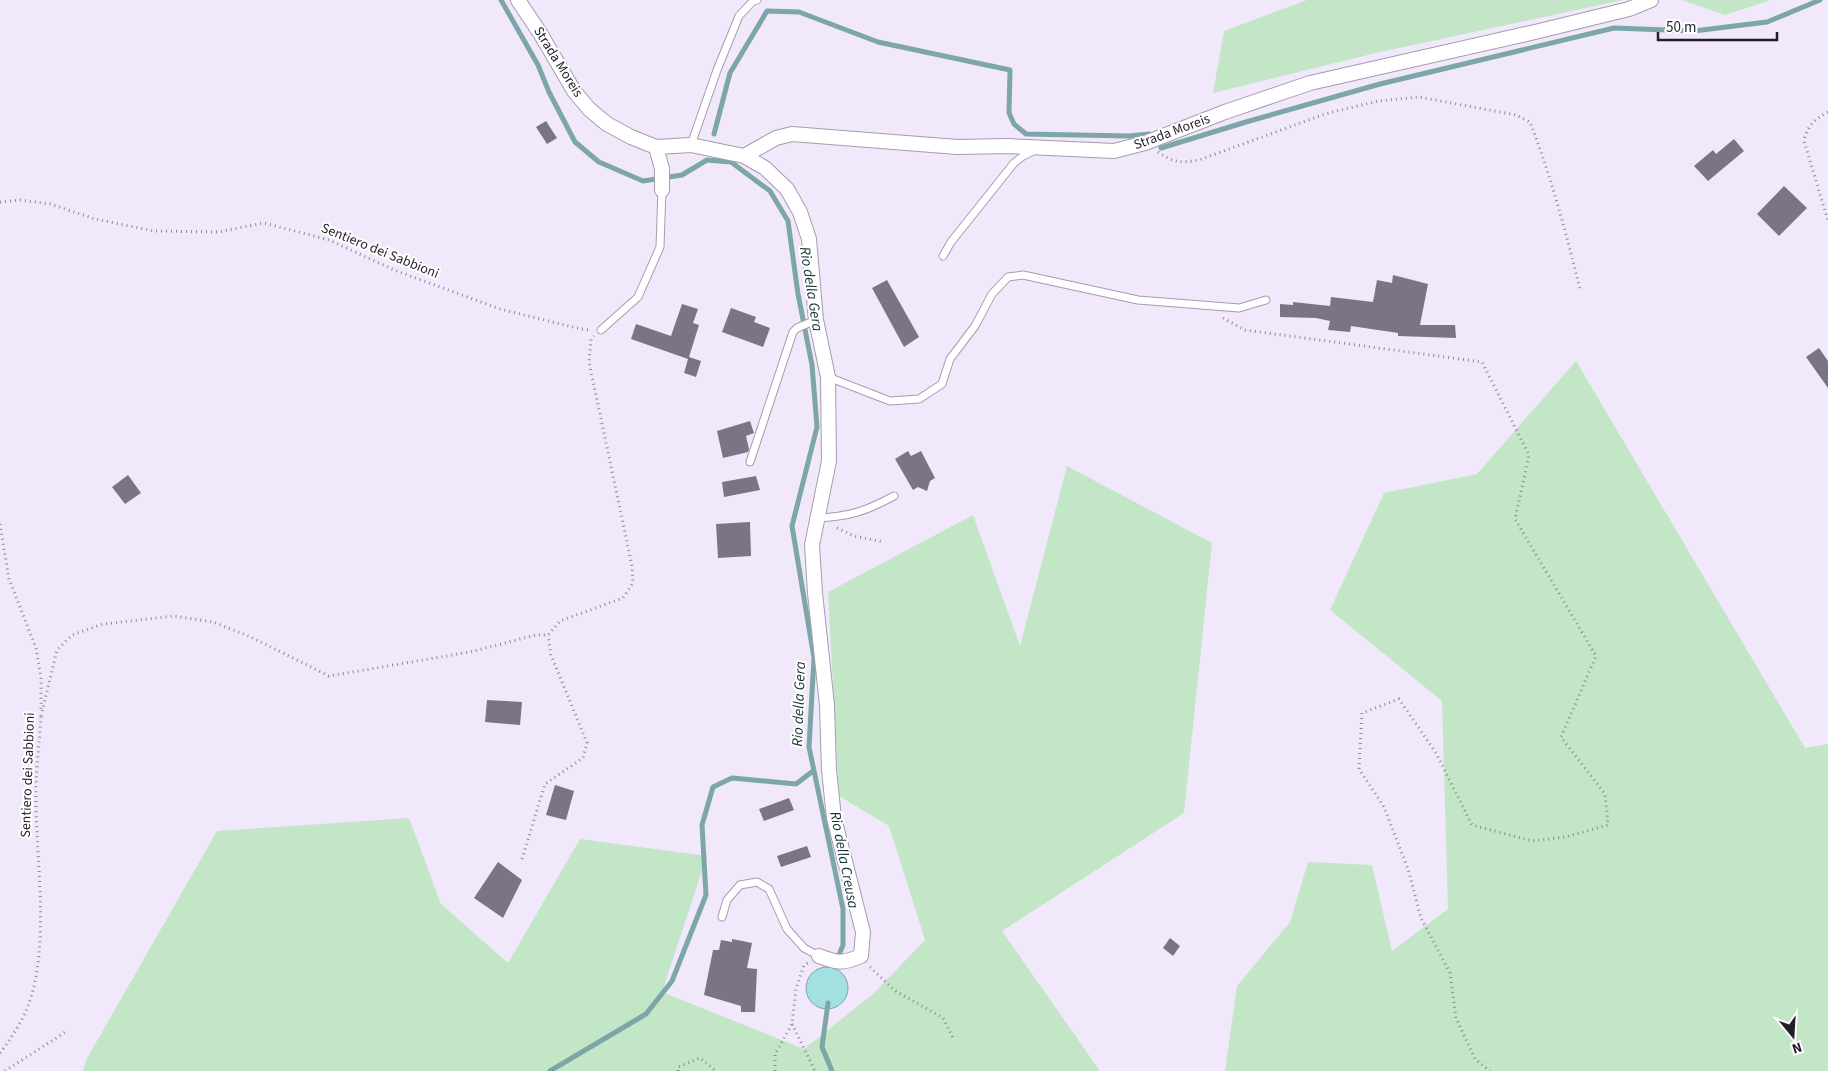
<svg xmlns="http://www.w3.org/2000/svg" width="1828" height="1071" font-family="'Source Sans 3',sans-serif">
  <rect width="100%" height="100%" fill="#f2e8fc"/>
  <path fill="#c3e6c6" d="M 1307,0 L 1623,0 L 1376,53 L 1213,93 L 1224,31 Z
    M 1682,0 L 1771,0 L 1725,15 Z
    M 1576,361 L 1805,748 L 1828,744 L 1828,1071 L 1225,1071 L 1237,986 L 1290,922 L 1308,862 L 1372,865 L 1392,951 L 1448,909 L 1442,701 L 1330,610 L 1384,493 L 1477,474 Z
    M 1067,466 L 1212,543 L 1184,813 L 1002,931 L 1100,1071 L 83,1071 L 86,1060 L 217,831 L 409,818 L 441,904 L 508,963 L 580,839 L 707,856 L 662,992 L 804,1049 L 873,994 L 925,940 L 889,826 L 839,796 L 828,592 L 973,515 L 1020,646 Z"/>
  <path fill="#a3e0e0" stroke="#7ca6a8" d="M806 988a21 21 0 1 1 42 0a21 21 0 1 1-42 0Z"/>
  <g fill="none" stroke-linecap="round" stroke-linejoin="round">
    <path stroke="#7ca6a8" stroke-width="5" d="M 501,0 L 538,65 L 549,92 L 575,142 L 599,162 L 643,181 L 682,175 L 707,160 L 731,162 L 770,191 L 788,221 L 798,294 L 812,365 L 817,427 L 792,526 L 814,658 L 809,747 L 843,909 L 843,945 L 837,960
      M 714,134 L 730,73 L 767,11 L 799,12 L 878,42 L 1010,70 L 1009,113 L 1014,124 L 1026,134 L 1129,136 L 1149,134
      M 1161,148 L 1246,122 L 1380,84 L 1614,28 L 1694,31 L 1767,22 L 1820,0
      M 828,1003 L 822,1047 L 832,1071
      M 550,1071 L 646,1014 L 672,981 L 706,895 L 702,825 L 713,787 L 732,778 L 796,784 L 813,771"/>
  </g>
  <path fill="#7c7485" d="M 546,121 L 557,138 L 547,144 L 536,127 Z
    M 1734,139 L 1744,151 L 1708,181 L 1694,166 L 1713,150 L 1716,154 Z
    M 1784,186 L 1807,208 L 1779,236 L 1757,214 Z
    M 1393,275 L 1428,284 L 1420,325 L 1455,325 L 1456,338 L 1398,336 L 1398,333 L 1351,326 L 1350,332 L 1328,330 L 1330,321 L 1316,318 L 1280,317 L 1280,304 L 1293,305 L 1293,302 L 1330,306 L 1331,297 L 1373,302 L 1377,280 L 1392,283 Z
    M 887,280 L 919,337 L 904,347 L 872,288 Z
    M 682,304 L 698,309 L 693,323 L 699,325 L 689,357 L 701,361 L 696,377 L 684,373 L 688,359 L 631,339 L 636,324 L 671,336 Z
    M 731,308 L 756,317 L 754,322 L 770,328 L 763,347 L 722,332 Z
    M 1819,348 L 1828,361 L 1828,388 L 1806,357 Z
    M 750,421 L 754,433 L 746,436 L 749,449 L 748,452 L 723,458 L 717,431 Z
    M 908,451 L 911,456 L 921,451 L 935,478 L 930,481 L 927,491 L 918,487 L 913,490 L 895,459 Z
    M 128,475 L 141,493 L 125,504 L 112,487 Z
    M 756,476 L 760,490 L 724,497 L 722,482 Z
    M 750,522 L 751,556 L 718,558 L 716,524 Z
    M 487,700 L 522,702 L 520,725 L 485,722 Z
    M 555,785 L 574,791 L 566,820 L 546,815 Z
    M 789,798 L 794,810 L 764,821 L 759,809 Z
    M 807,846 L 811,857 L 781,867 L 777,856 Z
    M 498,862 L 522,880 L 503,918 L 474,898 Z
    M 1170,938 L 1180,946 L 1173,956 L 1163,948 Z
    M 732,939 L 752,943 L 747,968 L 757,969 L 755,1012 L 741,1012 L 741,1006 L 704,995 L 713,950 L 719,950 L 721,940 L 732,942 Z"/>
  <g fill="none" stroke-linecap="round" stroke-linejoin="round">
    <defs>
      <path id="service" d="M 691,145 L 717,70 L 739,16 L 753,1 L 757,0
        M 943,256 L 951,242 L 1014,163 L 1023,156 L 1033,151
        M 601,330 L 638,297 L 660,247 L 662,190
        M 828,377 L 890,401 L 919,399 L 942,384 L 950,359 L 975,326 L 992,294 L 1008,277 L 1023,275 L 1138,300 L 1239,308 L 1266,300
        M 750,462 L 793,332 L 797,328 L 816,320
        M 816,518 C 849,517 866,511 894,496
        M 722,917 L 727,900 L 740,885 L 757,882 L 769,889 L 787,929 L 804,948 L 819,956"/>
      <path id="minor" d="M 518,0 L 540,33 L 574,91 L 589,109 L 607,124 L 631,137 L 656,147 L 691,145 L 744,156 L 765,168 L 787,189 L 800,212 L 809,239 L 816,320 L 828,377 L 829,461 L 812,545 L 815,593 L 827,705 L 829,770 L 834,818 L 863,932 L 861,956 C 842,964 837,963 819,956
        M 656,147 L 662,169 L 662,190
        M 744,156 L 776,138 L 792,134 L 957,147 L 1006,146 L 1114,151 L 1145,143 L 1225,112 L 1310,83 L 1535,32 L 1629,9 L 1651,0"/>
    </defs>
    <use href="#service" stroke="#a59caf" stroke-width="9"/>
    <use href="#minor" stroke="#a59caf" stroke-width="16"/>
    <path stroke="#8f8896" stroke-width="3" stroke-dasharray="1 4" stroke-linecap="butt" d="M 1828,112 C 1815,119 1807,126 1804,141 L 1828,221
      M 1158,152 C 1174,163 1180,163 1199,160 L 1325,114 L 1378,101 L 1419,97 L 1516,115 L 1530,122 C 1551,176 1566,233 1580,289
      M 0,202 L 20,200 L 50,204 L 95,219 L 154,231 L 218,232 L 264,223 L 329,240 L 394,270 L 500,309 L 581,329 L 590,330
      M 1223,318 L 1245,330 L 1482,362 L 1529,455 L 1515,519 L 1596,656 L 1561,737 L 1605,794 L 1608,825 L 1565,837 L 1532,841 L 1472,825 L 1436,753 L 1399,699 L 1362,713 L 1359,769 L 1384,807 L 1408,869 L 1421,918 L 1450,973 L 1456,1018 L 1475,1059 L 1490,1071
      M 0,524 L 9,579 L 36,648 L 41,678 L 41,709
      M 837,528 L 854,536 L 884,542
      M 41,716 L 57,650 L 72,635 L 103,624 L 174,616 L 213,622 L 251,637 L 329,676 L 470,652 L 536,635 L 548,635 L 560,621 L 623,598 L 633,583 L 632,566 L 589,362 L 591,339 L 594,336
      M 522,859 L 545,784 L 583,758 L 587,743 L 551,655 L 548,635
      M 870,967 L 894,990 L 943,1018 L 954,1040
      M 792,1024 L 815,1071
      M 0,1053 C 10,1040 19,1026 26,1011 C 52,949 35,858 36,791 C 36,766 40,741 41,715
      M 5,1071 L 67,1031
      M 678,1071 L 678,1067 L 700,1058 L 716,1071
      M 775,1071 L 775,1054 L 792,1024 L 796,989 L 804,965 L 808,963"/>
    <use href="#service" stroke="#fff" stroke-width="7"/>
    <use href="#minor" stroke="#fff" stroke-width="14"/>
  </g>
  <g text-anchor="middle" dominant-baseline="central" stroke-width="4" stroke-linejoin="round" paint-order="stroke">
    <g font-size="14" fill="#221e26" stroke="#fff">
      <text transform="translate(558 62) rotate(58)">Strada Moreis</text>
      <text transform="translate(1172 132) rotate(-20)">Strada Moreis</text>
      <text transform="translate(380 251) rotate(22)">Sentiero dei Sabbioni</text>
      <text transform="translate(28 775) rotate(-88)">Sentiero dei Sabbioni</text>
    </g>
    <g font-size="15" font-style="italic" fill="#123131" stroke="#fff">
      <text transform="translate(811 289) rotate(81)">Rio della Gera</text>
      <text transform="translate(799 704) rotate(-88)">Rio della Gera</text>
      <text transform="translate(844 860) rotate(79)">Rio della Creusa</text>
    </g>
  </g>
  <g transform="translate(1793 1036) rotate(162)" stroke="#ffffff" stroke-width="4" paint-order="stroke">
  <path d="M0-4L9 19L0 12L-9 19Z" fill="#221e26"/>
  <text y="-8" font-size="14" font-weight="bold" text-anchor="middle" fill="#221e26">N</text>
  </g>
  <path d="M1658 32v8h119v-8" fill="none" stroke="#221e26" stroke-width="2.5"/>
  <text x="1666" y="32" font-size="15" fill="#221e26" stroke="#ffffff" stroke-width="4" paint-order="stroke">50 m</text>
</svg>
